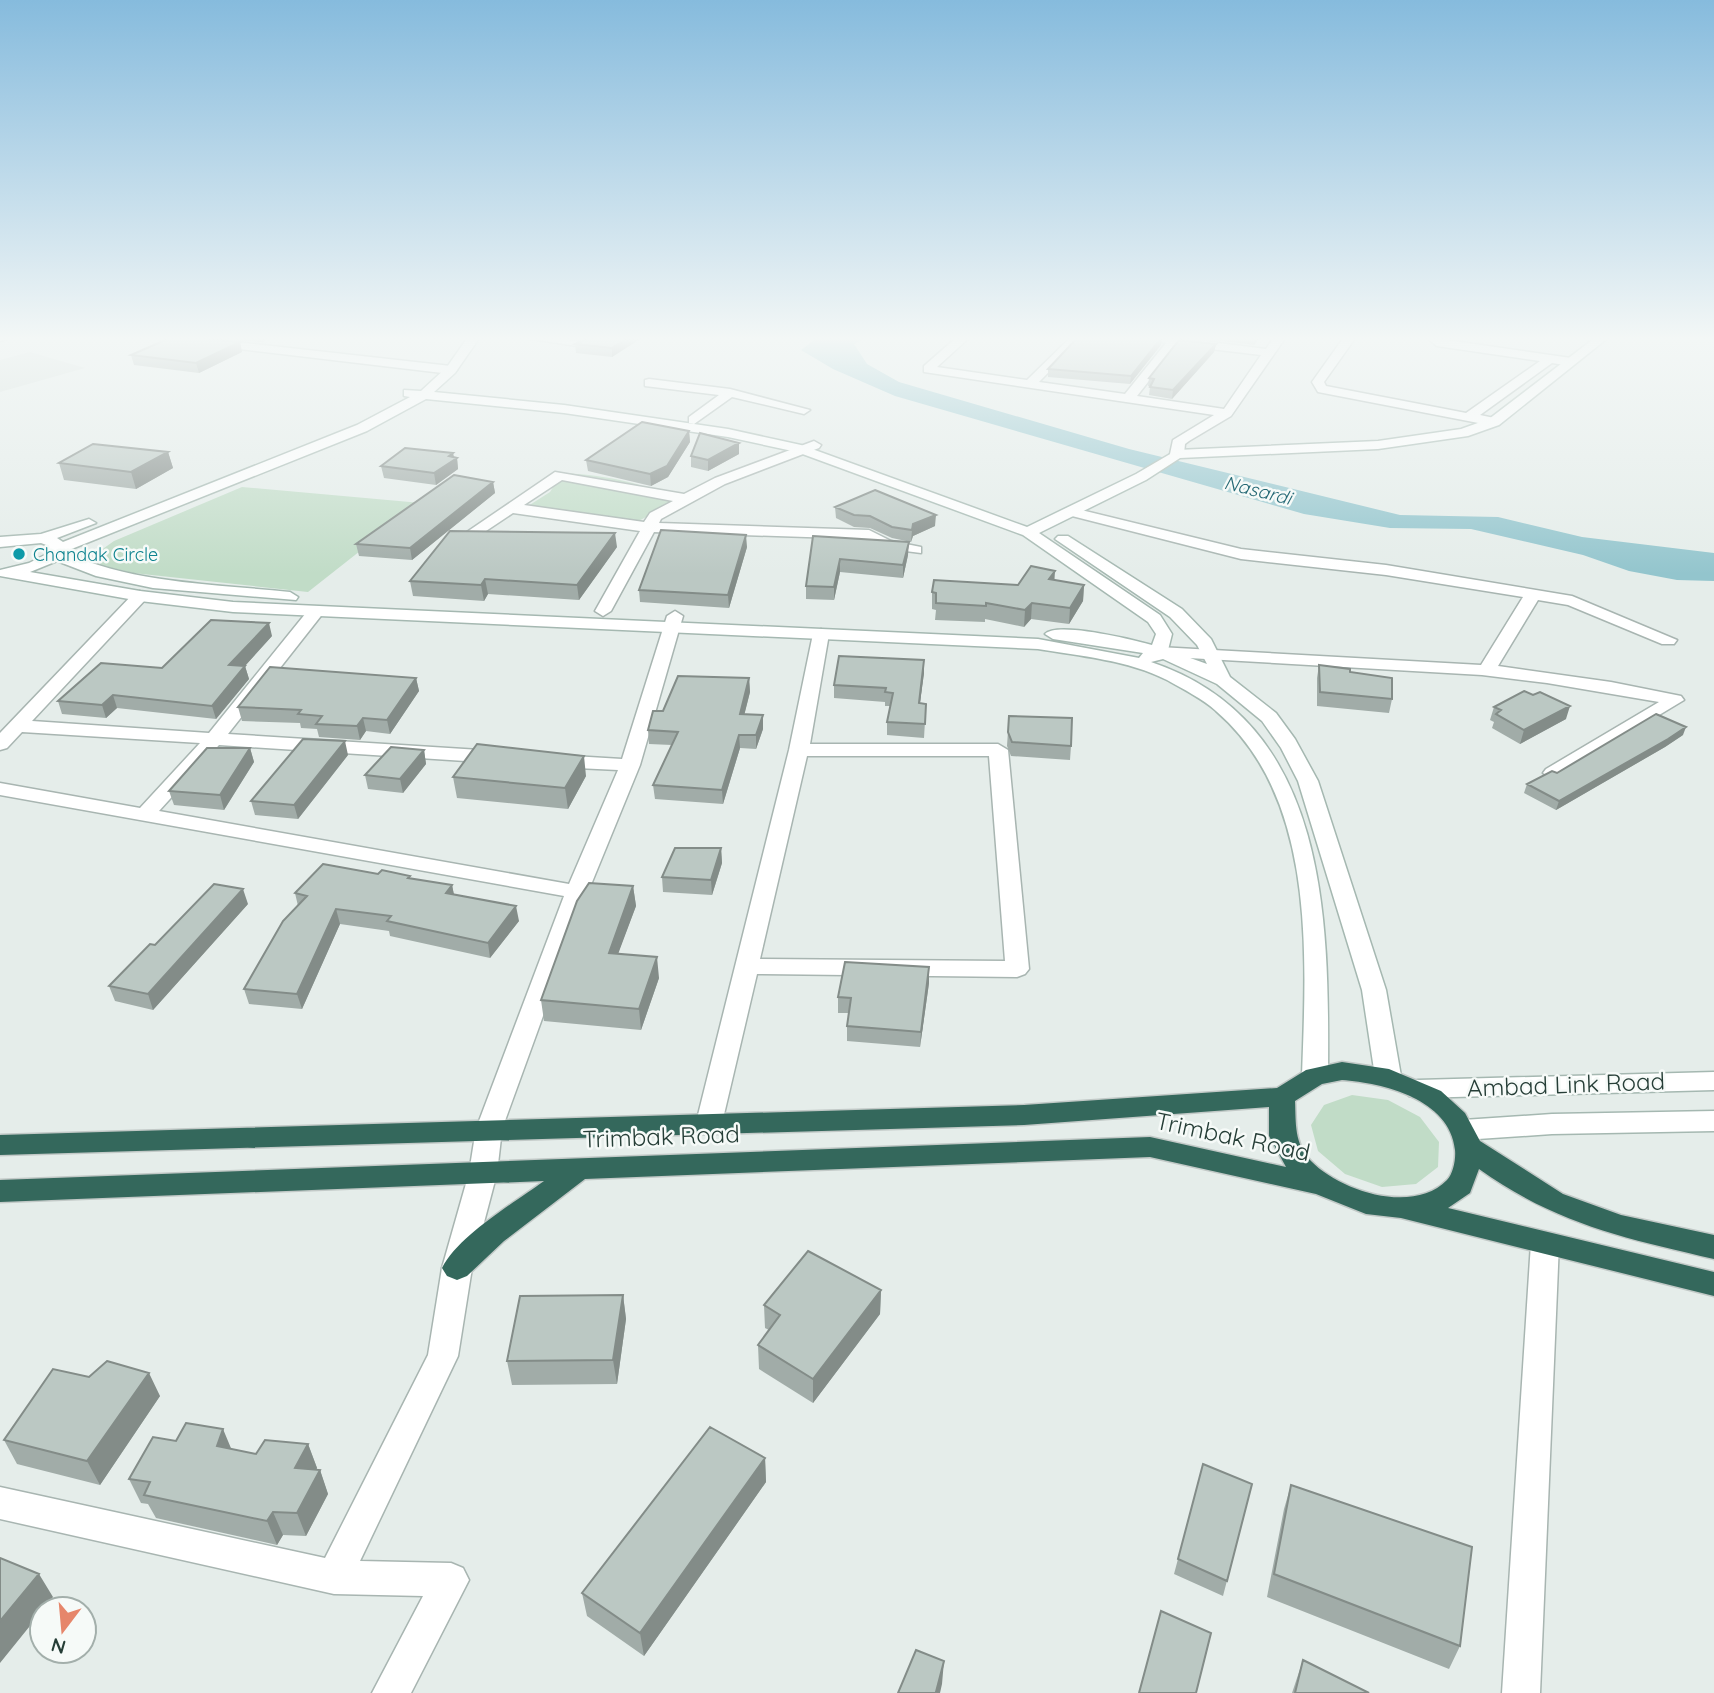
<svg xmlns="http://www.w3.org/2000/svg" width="1714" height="1693" font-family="Quicksand,sans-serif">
  <rect width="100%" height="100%" fill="#e5edea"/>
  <path fill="#d4ddd9" d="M 30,352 L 85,368 L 0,392 L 0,360 Z"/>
  <path fill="#c1dcc7" d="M 562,473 C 591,474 653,481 672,503 L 633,524 L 525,508 L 550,492 Z
    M 242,487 L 421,503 L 308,592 L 133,573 L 100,565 L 97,553 L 114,541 Z
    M 1352,1095 L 1388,1100 L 1420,1117 L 1439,1142 L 1438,1167 L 1416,1184 L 1382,1187 L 1345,1174 L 1318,1151 L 1311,1125 L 1324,1105 Z"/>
  <path fill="#93c5cd" d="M 818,337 L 868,337 L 854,344 L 867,364 L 899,382 L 1129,449 L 1400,515 L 1498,517 L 1582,537 L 1714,553 L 1714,581 L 1677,580 L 1629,571 L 1583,555 L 1471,529 L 1390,528 L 1304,514 L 895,396 L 833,369 L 801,350 Z"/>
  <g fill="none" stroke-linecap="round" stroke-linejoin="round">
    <defs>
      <path id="street" d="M 0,337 L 13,337 L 0,341 Z
        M 157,337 L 192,337 L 451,366 L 457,370 L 451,374 L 163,340 Z
        M 518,337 L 552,337 L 590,344 L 584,347 Z
        M 957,337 L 970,337 L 937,367 L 1027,380 L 1071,337 L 1083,337 L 1039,382 L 1125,394 L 1166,343 L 1139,337 L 1171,337 L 1266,349 L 1274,337 L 1286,337 L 1231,416 L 1189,441 L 1185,444 L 1184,454 L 1177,458 L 1170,454 L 1173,440 L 1214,415 L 924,372 L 924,366 ZM 1177,345 L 1261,355 L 1224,409 L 1137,396 Z
        M 1344,337 L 1356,337 L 1324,382 L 1326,386 L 1466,413 L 1540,361 L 1437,346 L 1426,337 L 1571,358 L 1577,362 L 1571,366 L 1552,363 L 1480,415 L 1499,419 L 1500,422 L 1494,426 L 1318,392 L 1312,382 Z
        M 649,379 L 730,389 L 810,410 L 804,414 L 732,397 L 694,424 L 689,423 L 689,417 L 719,395 L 645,386 L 645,380 Z
        M 814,441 L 821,445 L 819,448 L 725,484 L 661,519 L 659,523 L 869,530 L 891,541 L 921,547 L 921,553 L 882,548 L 866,539 L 654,532 L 611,611 L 603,616 L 595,611 L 640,531 L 513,513 L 474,539 L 469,541 L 461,536 L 555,472 L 684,494 L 715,478 ZM 562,480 L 673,501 L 650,513 L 644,522 L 524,505 Z
        M 1073,508 L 1241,549 L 1386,565 L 1572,596 L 1677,640 L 1674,644 L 1662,644 L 1568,605 L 1538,600 L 1498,666 L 1611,682 L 1681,696 L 1684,700 L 1553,779 L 1543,773 L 1546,769 L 1659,702 L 1547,683 L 1482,675 L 1153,656 L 1150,652 L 1153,648 L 1159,647 L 1481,665 L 1523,597 L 1386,575 L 1241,559 L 1068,515 L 1068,509 Z
        M 140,591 L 148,596 L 146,599 L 32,721 L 209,733 L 310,608 L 316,607 L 324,612 L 228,734 L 496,751 L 506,757 L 496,763 L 219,745 L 159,811 L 569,884 L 618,770 L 556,767 L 546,761 L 556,755 L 622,759 L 667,616 L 675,611 L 683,616 L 640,765 L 588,892 L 502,1129 L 497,1173 L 472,1268 L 458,1356 L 360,1561 L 451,1563 L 463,1568 L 469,1580 L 411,1693 L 372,1693 L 423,1596 L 334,1594 L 0,1519 L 0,1487 L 325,1558 L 428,1355 L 442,1268 L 469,1173 L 476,1129 L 564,896 L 0,795 L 0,783 L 140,808 L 200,743 L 22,732 L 7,748 L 0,750 L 0,733 L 134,593 Z
        M 821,629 L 829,634 L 810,744 L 998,744 L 1008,750 L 1029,969 L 1025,974 L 1017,977 L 757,974 L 722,1123 L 718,1130 L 709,1133 L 700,1130 L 696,1123 L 789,750 L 813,634 ZM 807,756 L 989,756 L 1005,961 L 760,959 Z
        M 1545,1232 L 1555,1235 L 1559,1243 L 1540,1693 L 1502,1693 L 1531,1243 L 1535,1235 Z"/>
      <path id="secondary" d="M 468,337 L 480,337 L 455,373 L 434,392 L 564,405 L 728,429 L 801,445 L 1027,527 L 1136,474 L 1177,450 L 1378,441 L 1461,429 L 1489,419 L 1596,337 L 1609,337 L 1499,425 L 1468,436 L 1378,449 L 1180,458 L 1146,480 L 1039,533 L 1160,615 L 1172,634 L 1168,650 L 1207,664 L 1197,645 L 1170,617 L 1055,539 L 1058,536 L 1068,536 L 1182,609 L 1211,639 L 1230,677 L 1276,713 L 1295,739 L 1318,781 L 1386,990 L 1401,1076 L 1397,1082 L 1388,1085 L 1379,1082 L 1375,1076 L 1362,990 L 1298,781 L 1281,748 L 1262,721 L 1217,684 L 1163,659 L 1151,662 C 1330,722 1329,920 1328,1076 L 1324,1082 L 1315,1085 L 1306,1082 L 1302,1076 C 1306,956 1317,798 1216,711 C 1203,699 1183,689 1167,680 C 1128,660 1080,656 1038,649 L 233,612 L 140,601 L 0,576 L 0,570 L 29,563 L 49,553 L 49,546 L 41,543 L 0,547 L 0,537 L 41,534 L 89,519 L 96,523 L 57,538 L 63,542 L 357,425 L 410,397 L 404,396 L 404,390 L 421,391 L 447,367 ZM 426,399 L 564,413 L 728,437 L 797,452 L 1023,535 L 1148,622 L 1156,634 L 1152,645 C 1134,640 1057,621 1045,634 L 1053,639 L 1143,653 L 1139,658 L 1038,639 L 233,602 L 140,591 L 30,572 L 57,561 L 96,576 L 153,588 L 296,600 L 298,597 L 290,592 C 215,584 134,584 64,552 L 367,431 Z
        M 1714,1072 L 1714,1090 L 1418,1098 L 1409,1096 L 1405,1089 L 1409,1082 L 1418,1080 Z
        M 1714,1111 L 1714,1131 L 1552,1134 L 1463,1140 L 1454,1137 L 1450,1130 L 1454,1123 L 1463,1120 L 1552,1114 Z"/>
      <path id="highway" d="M 1342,1062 L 1389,1069 L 1441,1091 L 1465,1113 L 1480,1141 L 1563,1194 L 1621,1215 L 1714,1235 L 1714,1259 C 1624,1238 1556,1224 1479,1169 L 1470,1193 L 1448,1208 L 1714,1272 L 1714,1296 L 1401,1218 L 1366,1214 L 1316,1194 L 1150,1157 L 585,1179 L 504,1241 L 467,1276 L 457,1280 L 447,1276 L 442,1268 C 459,1235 514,1203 544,1181 L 0,1202 L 0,1180 L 1150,1137 L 1286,1167 L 1269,1136 L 1269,1107 L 1024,1125 L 0,1155 L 0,1135 L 1024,1105 L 1277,1088 L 1306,1070 ZM 1342,1080 C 1383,1083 1450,1099 1455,1150 C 1456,1159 1453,1174 1447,1180 C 1413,1215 1340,1191 1311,1161 C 1294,1144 1296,1123 1295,1101 L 1322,1084 Z"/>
    </defs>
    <use href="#street" stroke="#a8b5b1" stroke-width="3"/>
    <use href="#secondary" stroke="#a5b8b1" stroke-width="3"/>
    <use href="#highway" stroke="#c2c9c7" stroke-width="3"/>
    <use href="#street" fill="#fff" fill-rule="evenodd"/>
    <use href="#secondary" fill="#fff" fill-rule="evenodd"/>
    <use href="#highway" fill="#34685c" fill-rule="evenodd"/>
  </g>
  <path fill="#a1aca8" d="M 201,337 L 272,337 L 262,342 Z
    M 566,337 L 643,337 L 612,357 L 576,353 L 575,344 L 584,340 Z
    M 1191,337 L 1260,337 L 1254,345 Z
    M 240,342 L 242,352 L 199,373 L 134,365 L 131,355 Z
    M 1216,344 L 1214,352 L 1172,399 L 1149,395 L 1150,387 L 1148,386 L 1149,378 Z
    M 1161,345 L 1130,384 L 1048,377 L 1048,369 Z
    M 689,431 L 690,442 L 668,477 L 651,486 L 588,471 L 586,460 Z
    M 168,452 L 173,468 L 136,489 L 64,480 L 59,463 Z
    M 453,453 L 454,457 L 457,458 L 458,469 L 436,485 L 384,478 L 381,466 Z
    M 739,454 L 708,471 L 691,467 L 691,456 Z
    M 493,482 L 495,493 L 412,560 L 359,556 L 356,544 Z
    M 835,507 L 935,526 L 913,536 L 911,542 L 892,538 L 870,528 L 854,527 L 836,518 Z
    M 813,536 L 908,555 L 903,578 L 840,572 L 834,600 L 806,599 L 806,586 Z
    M 617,547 L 579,600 L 488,594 L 484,601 L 413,596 L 410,581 Z
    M 747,547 L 729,608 L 640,602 L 639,590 Z
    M 1054,580 L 1084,585 L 1083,601 L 1069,624 L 1031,619 L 1024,627 L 985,619 L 985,622 L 935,620 L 936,610 L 932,609 L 932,592 L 1018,585 Z
    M 272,636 L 245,666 L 249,679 L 216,719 L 117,708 L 106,718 L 62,714 L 58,701 L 162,668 Z
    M 1319,665 L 1350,672 L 1392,699 L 1389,713 L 1317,706 L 1317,678 Z
    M 924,673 L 920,703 L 926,704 L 924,738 L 887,735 L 887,722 L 890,706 L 885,706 L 885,702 L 834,698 L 834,685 Z
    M 416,678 L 419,691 L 390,734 L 366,731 L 360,740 L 319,737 L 317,729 L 301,728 L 300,723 L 242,721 L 238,707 Z
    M 749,678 L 750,692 L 744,715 L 763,729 L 756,749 L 740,748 L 723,804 L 655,799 L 653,785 L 672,745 L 649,744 L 648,730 L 663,711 Z
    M 1533,695 L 1566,719 L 1520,744 L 1492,728 L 1494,722 L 1490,720 L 1494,707 Z
    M 1009,716 L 1071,746 L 1070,760 L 1011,756 L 1007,746 Z
    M 1683,735 L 1665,747 L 1556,810 L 1524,793 L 1527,784 L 1557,773 Z
    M 250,748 L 254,762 L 224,810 L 174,805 L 169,791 Z
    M 424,750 L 426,764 L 403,793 L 368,789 L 365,775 Z
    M 348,755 L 298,819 L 255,815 L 251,801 Z
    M 586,776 L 568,809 L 457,798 L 453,777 Z
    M 721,848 L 722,863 L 712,895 L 663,892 L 662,877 Z
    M 378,874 L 452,885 L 454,895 L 519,921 L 490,958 L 390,936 L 389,931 L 340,924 L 302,1009 L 249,1004 L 244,989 L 298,906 L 295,893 Z
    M 633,886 L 636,906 L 618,953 L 659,978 L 641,1030 L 544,1021 L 541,1000 Z
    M 248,904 L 153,1010 L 115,1001 L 109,986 L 155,945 Z
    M 929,967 L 929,983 L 920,1047 L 847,1041 L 847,1026 L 849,1013 L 838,1013 L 838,997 Z
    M 881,1290 L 880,1314 L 813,1403 L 759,1369 L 758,1345 L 769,1330 L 765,1328 L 764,1305 Z
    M 623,1295 L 626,1319 L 617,1384 L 512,1385 L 507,1361 Z
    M 89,1377 L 160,1396 L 100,1485 L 17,1464 L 4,1440 Z
    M 308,1444 L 317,1468 L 316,1470 L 320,1470 L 328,1494 L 306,1536 L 283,1535 L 277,1545 L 156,1518 L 148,1504 L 141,1503 L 129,1479 L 232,1449 L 256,1454 Z
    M 765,1458 L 766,1482 L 644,1656 L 587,1616 L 582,1593 Z
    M 1252,1484 L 1223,1596 L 1174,1574 L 1178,1559 Z
    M 1291,1485 L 1460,1646 L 1449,1669 L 1267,1597 L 1284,1509 Z
    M 1303,1660 L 1369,1693 L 1292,1693 Z"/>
  <path fill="#838c88" d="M 261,337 L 272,337 L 262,342 Z
    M 629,337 L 643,337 L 612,357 L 612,348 Z
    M 1162,337 L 1161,345 L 1130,384 L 1131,376 Z
    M 1255,337 L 1260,337 L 1254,345 Z
    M 240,342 L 242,352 L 199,373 L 196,363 Z
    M 1216,344 L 1214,352 L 1172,399 L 1173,390 Z
    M 689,431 L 690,442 L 668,477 L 651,486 L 650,474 Z
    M 739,443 L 739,454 L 708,471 L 708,460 Z
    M 168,452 L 173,468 L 136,489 L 131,472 Z
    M 453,453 L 454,459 L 457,458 L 458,469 L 436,485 L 434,473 Z
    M 493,482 L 495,493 L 412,560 L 410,548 Z
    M 936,515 L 935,526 L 913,536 L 911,542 L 912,530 L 913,524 Z
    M 615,533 L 617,547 L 579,600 L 577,585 Z
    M 746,535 L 747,547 L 729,608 L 728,595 Z
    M 909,542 L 908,555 L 903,578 L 903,565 Z
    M 840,559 L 840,572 L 834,600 L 834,587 Z
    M 1055,571 L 1054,587 L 1049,579 Z
    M 485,579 L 488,594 L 484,601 L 481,585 Z
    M 1084,585 L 1083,601 L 1069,624 L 1070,608 Z
    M 1032,603 L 1031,619 L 1024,627 L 1025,610 Z
    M 269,623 L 272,636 L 233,679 L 229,665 Z
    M 924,660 L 924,673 L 918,717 L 919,703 Z
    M 245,666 L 249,679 L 216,719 L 212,706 Z
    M 416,678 L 419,691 L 390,734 L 387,720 Z
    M 749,678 L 750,692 L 741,728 L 740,714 Z
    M 113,695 L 117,708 L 106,718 L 102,705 Z
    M 1570,706 L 1566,719 L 1520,744 L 1524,730 Z
    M 763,715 L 763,729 L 756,749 L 756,735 Z
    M 363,718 L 366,731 L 360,740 L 357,726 Z
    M 1686,727 L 1683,735 L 1665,747 L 1556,810 L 1559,801 Z
    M 739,735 L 740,748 L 723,804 L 722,790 Z
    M 345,741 L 348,755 L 298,819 L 294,805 Z
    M 250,748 L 254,762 L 224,810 L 220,795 Z
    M 424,750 L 426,764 L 403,793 L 400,779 Z
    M 584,756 L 586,776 L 568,809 L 565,788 Z
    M 721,848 L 722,863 L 712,895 L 711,880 Z
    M 452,885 L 455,900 L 446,893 Z
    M 633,886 L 636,906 L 611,973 L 609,953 Z
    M 243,889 L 248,904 L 153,1010 L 148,994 Z
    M 516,906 L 519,921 L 490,958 L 488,943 Z
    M 336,909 L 340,924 L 302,1009 L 297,994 Z
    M 657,957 L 659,978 L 641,1030 L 639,1009 Z
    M 929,967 L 929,983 L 920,1047 L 921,1032 Z
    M 881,1290 L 880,1314 L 813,1403 L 813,1379 Z
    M 623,1295 L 626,1319 L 617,1384 L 613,1360 Z
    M 149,1373 L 160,1396 L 100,1485 L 87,1461 Z
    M 223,1429 L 233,1453 L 217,1446 Z
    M 308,1444 L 317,1468 L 305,1491 L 295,1468 Z
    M 765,1458 L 766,1482 L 644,1656 L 640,1633 Z
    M 320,1470 L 328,1494 L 306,1536 L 297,1513 Z
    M 273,1512 L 283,1535 L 277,1545 L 267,1521 Z
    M 39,1574 L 53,1597 L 44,1609 L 42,1609 L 42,1611 L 0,1663 L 0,1621 Z
    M 944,1661 L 942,1684 L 940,1693 L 936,1693 Z"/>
  <path fill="#bbc8c3" stroke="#838c88" stroke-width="2" d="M 172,337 L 194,337 L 240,342 L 196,363 L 131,355 Z
    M 590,337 L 629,337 L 612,348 L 575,344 Z
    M 1078,337 L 1162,337 L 1131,376 L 1048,369 Z
    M 1179,340 L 1216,344 L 1173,390 L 1150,387 L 1154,379 L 1149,378 Z
    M 642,422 L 689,431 L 667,466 L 650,474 L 586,460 Z
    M 700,433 L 739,443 L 708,460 L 691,456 Z
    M 93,444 L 168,452 L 131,472 L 59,463 Z
    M 405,448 L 453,453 L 449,456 L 457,458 L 434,473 L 381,466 Z
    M 454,475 L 493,482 L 410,548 L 356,544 Z
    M 875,490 L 936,515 L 913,524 L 912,530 L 892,527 L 870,516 L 854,515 L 835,507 Z
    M 661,530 L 746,535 L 728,595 L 639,590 Z
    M 450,531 L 615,533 L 577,585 L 485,579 L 481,585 L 410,581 Z
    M 813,536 L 909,542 L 903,565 L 840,559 L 834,587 L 806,586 Z
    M 1031,566 L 1055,571 L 1049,579 L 1084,585 L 1070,608 L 1032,603 L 1025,610 L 986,603 L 986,606 L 936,603 L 936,593 L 932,592 L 934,580 L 1018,585 Z
    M 211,620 L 269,623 L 229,665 L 245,666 L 212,706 L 113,695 L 102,705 L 58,701 L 101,663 L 162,668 Z
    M 839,656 L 924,660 L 919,703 L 926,704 L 925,724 L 887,722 L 893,693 L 885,692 L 886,688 L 834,685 Z
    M 1319,665 L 1350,669 L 1350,672 L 1392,678 L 1392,699 L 1320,692 Z
    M 270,667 L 416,678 L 387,720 L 363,718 L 357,726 L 316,724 L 322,716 L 298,714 L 301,710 L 238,707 Z
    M 678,676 L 749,678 L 740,714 L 763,715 L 756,735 L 739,735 L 722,790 L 653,785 L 678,732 L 648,730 L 653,711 L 663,711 Z
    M 1524,691 L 1533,695 L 1540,692 L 1570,706 L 1524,730 L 1496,714 L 1501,710 L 1494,707 Z
    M 1656,714 L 1686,727 L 1668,739 L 1559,801 L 1527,784 L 1552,771 L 1557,773 Z
    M 1009,716 L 1072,718 L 1071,746 L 1012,742 L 1008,732 Z
    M 303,739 L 345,741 L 294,805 L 251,801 Z
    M 477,744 L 584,756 L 565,788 L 453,777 Z
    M 391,747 L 424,750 L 400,779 L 365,775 Z
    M 207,748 L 250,748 L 220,795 L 169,791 Z
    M 675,848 L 721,848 L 711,880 L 662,877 Z
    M 323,864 L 378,874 L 382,870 L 410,876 L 408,878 L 452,885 L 446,893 L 516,906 L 488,943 L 387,921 L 391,916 L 336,909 L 297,994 L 244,989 L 283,921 L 307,896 L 295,893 Z
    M 589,883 L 633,886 L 609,953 L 657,957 L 639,1009 L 541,1000 L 577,901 Z
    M 214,884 L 243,889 L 148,994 L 109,986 L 150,944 L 155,945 Z
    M 845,962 L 929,967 L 921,1032 L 847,1026 L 851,998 L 838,997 Z
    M 808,1251 L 881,1290 L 813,1379 L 758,1345 L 780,1315 L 764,1305 Z
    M 623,1295 L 613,1360 L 507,1361 L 520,1296 Z
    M 107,1361 L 149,1373 L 87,1461 L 4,1440 L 53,1369 L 89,1377 Z
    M 186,1423 L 223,1429 L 217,1446 L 256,1454 L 265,1440 L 308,1444 L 295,1468 L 320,1470 L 297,1513 L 273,1512 L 267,1521 L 144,1495 L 150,1482 L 129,1479 L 153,1437 L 176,1441 Z
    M 710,1427 L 765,1458 L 640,1633 L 582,1593 Z
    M 1203,1464 L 1252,1484 L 1227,1581 L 1178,1559 Z
    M 1291,1485 L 1472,1547 L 1460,1646 L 1274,1574 Z
    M 0,1558 L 39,1574 L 0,1621 Z
    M 1161,1611 L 1211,1633 L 1196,1693 L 1139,1693 Z
    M 916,1650 L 944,1661 L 936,1692 L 937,1693 L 898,1693 Z
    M 1303,1660 L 1369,1693 L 1295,1693 Z"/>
  <linearGradient id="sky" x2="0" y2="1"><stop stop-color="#86bbdd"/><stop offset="0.59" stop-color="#f3f7f6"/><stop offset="1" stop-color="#f3f7f6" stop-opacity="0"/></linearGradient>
  <rect width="1714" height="574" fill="url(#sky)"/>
  <circle fill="#0f9aa8" stroke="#f6faf8" stroke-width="2.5" cx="19" cy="554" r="7"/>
  <g text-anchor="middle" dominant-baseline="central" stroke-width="5" stroke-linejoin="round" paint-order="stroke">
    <g font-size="18" fill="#0d838f" stroke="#f6faf8" text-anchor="start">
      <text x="33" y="554">Chandak Circle</text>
    </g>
    <g font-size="19" font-style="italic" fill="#256975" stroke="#f6faf8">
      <text transform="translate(1258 490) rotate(14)">Nasardi</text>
    </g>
    <g font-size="24" fill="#263e37" stroke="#f6faf8">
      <text transform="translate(1566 1084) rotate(-2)">Ambad Link Road</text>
      <text transform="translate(661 1136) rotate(-2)">Trimbak Road</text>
      <text transform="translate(1233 1136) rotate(12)">Trimbak Road</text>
    </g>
  </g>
  <g transform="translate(63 1630) rotate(196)"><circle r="33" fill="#f6faf8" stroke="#a3afab" stroke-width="2"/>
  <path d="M0-5L12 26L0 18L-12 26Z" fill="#e6866b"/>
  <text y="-10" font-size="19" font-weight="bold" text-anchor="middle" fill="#263e37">N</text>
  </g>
</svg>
